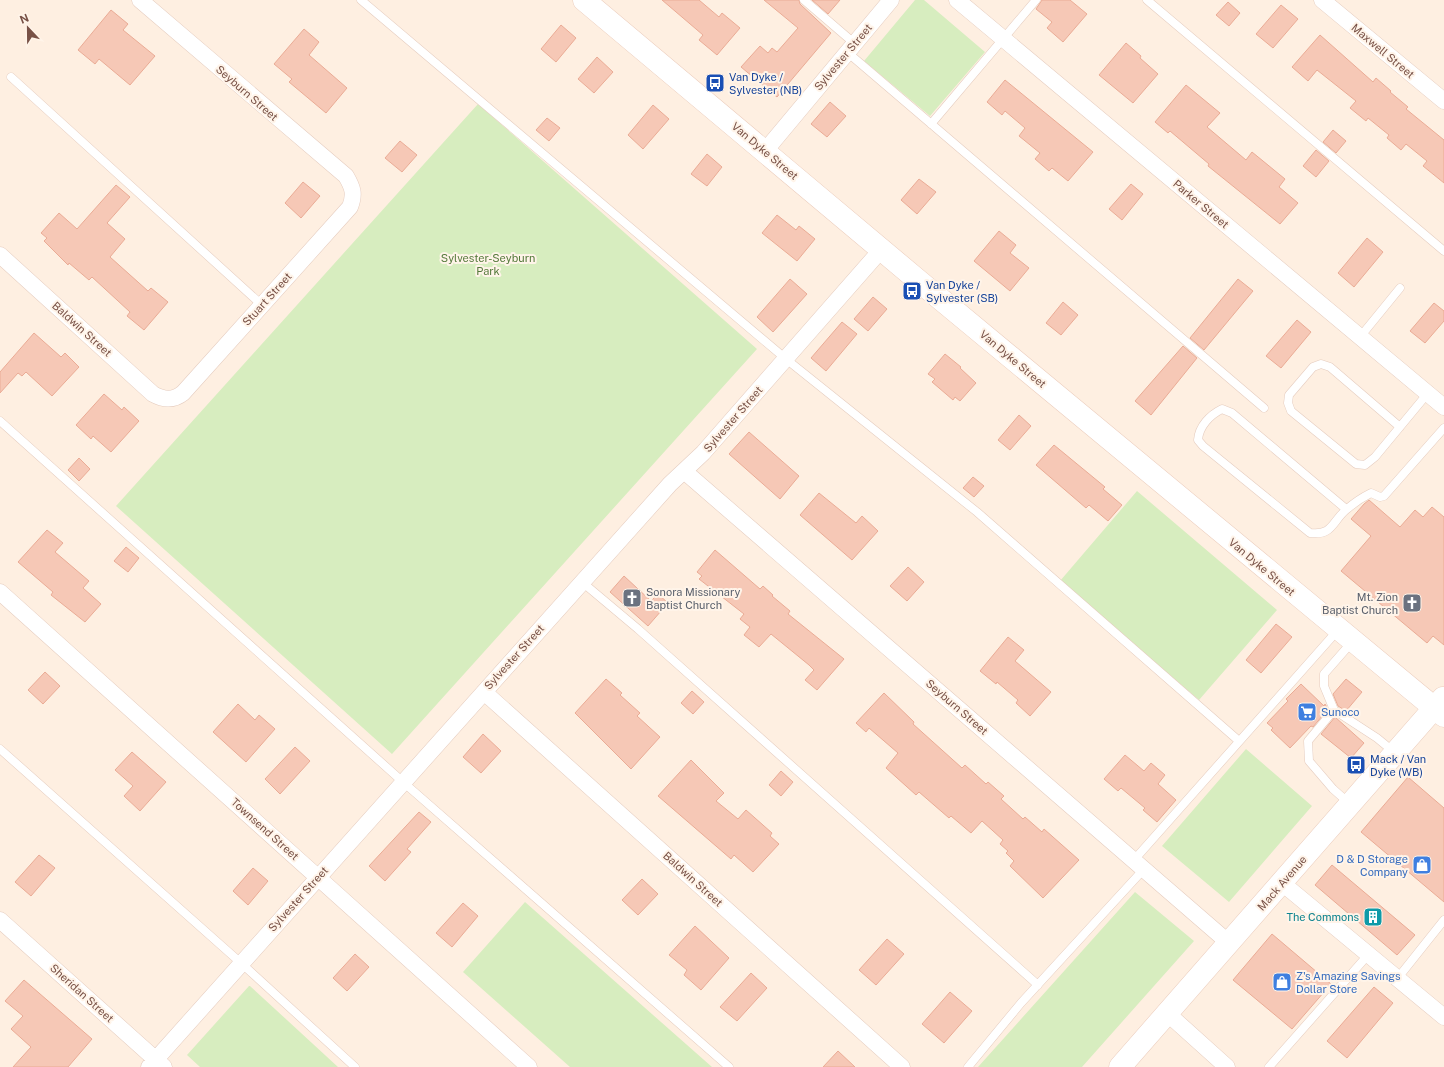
<svg xmlns="http://www.w3.org/2000/svg" width="1444" height="1067" font-family="'Public Sans',sans-serif">
  <rect width="100%" height="100%" fill="#feefe1"/>
  <path fill="#d7edbf" d="M 915,0 L 924,0 L 985,52 L 930,116 L 864,61 Z
    M 478,104 L 757,349 L 392,754 L 116,506 Z
    M 1137,491 L 1277,610 L 1199,700 L 1060,581 Z
    M 1246,749 L 1312,806 L 1229,902 L 1162,846 Z
    M 1135,892 L 1194,941 L 1082,1067 L 978,1067 Z
    M 525,902 L 712,1067 L 570,1067 L 463,972 Z
    M 249,986 L 250,986 L 338,1067 L 200,1067 L 187,1055 Z"/>
  <path fill="#f6c8b6" stroke="#eaab95" d="M 662,0 L 699,0 L 719,17 L 722,13 L 740,28 L 717,55 L 699,40 L 703,35 Z
    M 764,0 L 799,0 L 800,4 L 831,33 L 777,97 L 741,67 L 760,46 L 768,53 L 772,48 L 777,52 L 798,28 Z
    M 812,0 L 840,0 L 828,14 Z
    M 1042,0 L 1070,0 L 1087,14 L 1063,42 L 1047,28 L 1052,22 L 1036,9 Z
    M 1228,2 L 1240,13 L 1229,26 L 1216,15 Z
    M 1281,5 L 1298,19 L 1273,48 L 1256,34 Z
    M 111,10 L 128,24 L 123,30 L 155,56 L 130,85 L 99,59 L 95,64 L 78,50 Z
    M 561,25 L 576,38 L 556,62 L 541,49 Z
    M 304,29 L 319,42 L 309,55 L 347,88 L 326,113 L 289,82 L 292,79 L 274,64 Z
    M 1320,35 L 1373,82 L 1376,78 L 1391,91 L 1390,92 L 1408,107 L 1406,109 L 1444,140 L 1444,183 L 1423,166 L 1427,161 L 1406,144 L 1401,150 L 1387,138 L 1389,135 L 1368,118 L 1366,121 L 1350,108 L 1356,101 L 1317,70 L 1308,81 L 1292,67 Z
    M 1126,43 L 1141,56 L 1140,58 L 1158,74 L 1133,103 L 1099,75 Z
    M 597,57 L 613,72 L 594,93 L 578,79 Z
    M 1005,80 L 1093,152 L 1068,181 L 1052,168 L 1049,171 L 1035,159 L 1040,153 L 1019,136 L 1025,128 L 1005,111 L 1002,115 L 987,102 Z
    M 1186,85 L 1220,113 L 1207,127 L 1246,160 L 1252,152 L 1285,179 L 1279,187 L 1298,203 L 1280,224 L 1208,166 L 1209,164 L 1170,131 L 1168,133 L 1155,122 Z
    M 830,102 L 846,116 L 827,137 L 811,124 Z
    M 653,105 L 669,119 L 643,149 L 628,135 Z
    M 547,118 L 560,128 L 549,141 L 536,130 Z
    M 1333,130 L 1346,141 L 1336,153 L 1323,142 Z
    M 400,141 L 417,155 L 402,172 L 385,158 Z
    M 1316,150 L 1329,161 L 1316,177 L 1303,166 Z
    M 707,154 L 722,167 L 707,186 L 691,174 Z
    M 919,179 L 936,192 L 917,214 L 901,200 Z
    M 303,182 L 320,196 L 301,218 L 285,203 Z
    M 1131,184 L 1143,194 L 1122,220 L 1109,209 Z
    M 116,185 L 130,197 L 107,223 L 125,239 L 110,257 L 148,291 L 151,288 L 168,302 L 144,330 L 127,316 L 130,312 L 92,277 L 89,280 L 69,263 L 68,265 L 44,241 L 47,238 L 41,233 L 59,213 L 77,229 Z
    M 777,215 L 796,230 L 799,226 L 815,239 L 797,261 L 762,233 Z
    M 999,231 L 1016,245 L 1010,253 L 1029,268 L 1010,291 L 974,261 Z
    M 1367,238 L 1383,252 L 1354,287 L 1338,273 Z
    M 790,279 L 807,294 L 773,332 L 757,317 Z
    M 1238,279 L 1253,291 L 1204,350 L 1190,338 Z
    M 873,297 L 887,309 L 868,331 L 854,319 Z
    M 1063,302 L 1078,315 L 1061,335 L 1046,323 Z
    M 1434,303 L 1444,311 L 1444,321 L 1425,343 L 1410,331 Z
    M 1297,320 L 1311,332 L 1281,368 L 1266,356 Z
    M 842,322 L 857,334 L 826,371 L 811,358 Z
    M 34,333 L 61,357 L 65,353 L 79,367 L 52,396 L 26,372 L 22,376 L 18,373 L 0,393 L 0,372 Z
    M 1183,346 L 1197,358 L 1151,415 L 1135,401 Z
    M 945,354 L 961,367 L 960,368 L 976,383 L 960,401 L 955,397 L 953,400 L 932,382 L 935,379 L 928,374 Z
    M 104,394 L 122,410 L 124,407 L 139,421 L 111,452 L 93,436 L 91,439 L 76,425 Z
    M 1019,415 L 1031,426 L 1010,450 L 998,440 Z
    M 749,432 L 799,476 L 780,499 L 729,454 Z
    M 1054,445 L 1105,487 L 1103,489 L 1122,505 L 1108,521 L 1089,505 L 1086,508 L 1036,465 Z
    M 79,458 L 90,469 L 79,481 L 68,470 Z
    M 973,477 L 984,486 L 974,497 L 963,488 Z
    M 819,493 L 856,523 L 862,516 L 878,531 L 852,560 L 800,515 Z
    M 1369,500 L 1400,527 L 1415,510 L 1423,517 L 1432,507 L 1444,517 L 1444,645 L 1433,636 L 1427,643 L 1341,571 L 1371,536 L 1351,519 L 1364,504 Z
    M 47,530 L 63,543 L 55,552 L 89,581 L 83,588 L 101,604 L 85,622 L 51,595 L 53,592 L 18,562 Z
    M 126,547 L 139,558 L 128,572 L 114,561 Z
    M 715,550 L 760,589 L 763,586 L 773,595 L 772,596 L 790,611 L 788,614 L 844,659 L 817,690 L 805,680 L 814,670 L 809,665 L 771,634 L 759,647 L 744,635 L 750,627 L 740,619 L 744,614 L 699,579 L 702,576 L 697,572 Z
    M 908,567 L 924,582 L 907,601 L 890,586 Z
    M 624,576 L 651,601 L 658,594 L 668,603 L 648,626 L 610,592 Z
    M 1276,624 L 1292,637 L 1261,673 L 1246,660 Z
    M 1008,637 L 1024,650 L 1015,661 L 1051,692 L 1030,716 L 1016,703 L 1018,700 L 997,682 L 996,684 L 980,671 Z
    M 45,672 L 60,686 L 43,704 L 28,690 Z
    M 606,679 L 622,693 L 620,695 L 640,713 L 637,716 L 660,737 L 631,769 L 575,713 Z
    M 1346,679 L 1362,692 L 1346,711 L 1338,706 L 1333,694 Z
    M 1301,684 L 1324,706 L 1325,704 L 1328,709 L 1313,727 L 1311,726 L 1290,748 L 1271,730 L 1273,728 L 1267,723 L 1288,701 L 1286,699 Z
    M 692,691 L 704,702 L 693,714 L 681,703 Z
    M 884,693 L 914,722 L 913,724 L 962,768 L 965,765 L 986,784 L 988,782 L 1004,796 L 1001,799 L 1023,819 L 1025,817 L 1042,832 L 1044,829 L 1079,860 L 1043,898 L 1010,866 L 1014,861 L 1006,853 L 1008,851 L 1000,844 L 1003,840 L 982,821 L 971,833 L 951,816 L 949,818 L 919,792 L 916,795 L 886,768 L 898,753 L 869,728 L 866,732 L 856,723 Z
    M 238,704 L 255,720 L 259,715 L 275,729 L 246,762 L 213,732 Z
    M 1335,717 L 1364,743 L 1351,758 L 1321,734 Z
    M 483,734 L 501,751 L 481,773 L 463,757 Z
    M 295,747 L 310,761 L 280,794 L 265,779 Z
    M 132,752 L 166,782 L 140,811 L 124,796 L 133,786 L 115,770 Z
    M 1125,755 L 1144,771 L 1151,763 L 1165,775 L 1158,784 L 1176,800 L 1157,822 L 1143,810 L 1145,808 L 1121,788 L 1118,791 L 1104,779 Z
    M 691,760 L 724,793 L 716,801 L 738,819 L 746,810 L 772,833 L 770,836 L 779,844 L 753,872 L 734,855 L 731,859 L 658,796 Z
    M 781,771 L 793,782 L 781,796 L 769,785 Z
    M 1408,777 L 1444,808 L 1444,902 L 1361,832 Z
    M 419,812 L 431,822 L 407,849 L 411,852 L 385,881 L 369,866 Z
    M 39,855 L 55,868 L 31,896 L 15,882 Z
    M 1332,865 L 1415,935 L 1397,955 L 1315,885 Z
    M 253,868 L 268,881 L 248,905 L 233,891 Z
    M 642,879 L 658,894 L 638,915 L 622,900 Z
    M 463,903 L 478,916 L 452,947 L 436,933 Z
    M 695,926 L 729,958 L 701,990 L 684,975 L 687,970 L 669,955 Z
    M 1272,934 L 1331,984 L 1292,1029 L 1233,980 Z
    M 887,939 L 904,954 L 876,985 L 859,970 Z
    M 355,954 L 369,967 L 347,991 L 333,978 Z
    M 751,973 L 767,988 L 737,1021 L 720,1007 Z
    M 24,980 L 92,1039 L 68,1067 L 13,1067 L 31,1047 L 11,1029 L 23,1016 L 5,1001 Z
    M 1374,987 L 1393,1003 L 1347,1058 L 1327,1041 Z
    M 950,992 L 972,1011 L 944,1043 L 922,1024 Z
    M 838,1051 L 855,1067 L 823,1067 Z"/>
  <g fill="none" stroke-linecap="round" stroke-linejoin="round">
    <defs>
      <path id="lane" d="M 361,0 L 786,359 L 977,512 L 1239,741
        M 804,0 L 854,43
        M 1147,0 L 1444,251
        M 847,52 L 1264,408
        M 11,77 L 262,305
        M 931,124 L 1036,0
        M 1360,337 L 1400,288
        M 0,421 L 403,782 L 729,1067
        M 1400,427 L 1330,367 L 1321,364 L 1313,367 L 1289,395 L 1288,403 L 1291,411 L 1356,464 L 1365,465 L 1375,457 L 1428,393
        M 1346,509 L 1232,413 L 1222,409 C 1210,415 1199,426 1198,440 L 1203,446 L 1310,533 C 1333,536 1332,521 1347,509 C 1354,503 1363,497 1371,493 L 1380,497 L 1384,496 L 1444,428
        M 582,582 L 638,629 L 1038,985
        M 1334,710 L 1377,738 L 1394,752
        M 0,749 L 241,963 L 355,1067
        M 1350,804 L 1333,789 L 1309,761 L 1308,741 L 1334,710 L 1324,686 L 1324,674 L 1352,642
        M 1134,860 L 1338,630
        M 1397,979 L 1444,920
        M 968,1067 L 1021,1003 L 1144,869
        M 1269,1067 L 1368,955"/>
      <path id="street" d="M 957,0 L 1444,407
        M 1322,0 L 1444,101
        M 765,151 L 891,0
        M 0,255 L 153,394 C 164,400 173,401 183,393 L 350,207 C 355,194 353,188 346,176 L 140,0
        M 684,471 L 1229,943
        M 0,592 L 529,1067
        M 484,692 L 902,1067
        M 1282,883 L 1444,1017
        M 0,920 L 164,1067
        M 1167,1013 L 1227,1067
        M 149,1067 L 670,484 L 703,453 L 881,250"/>
      <path id="secondary" d="M 584,0 L 920,282 L 1444,716
        M 1120,1067 L 1443,698"/>
    </defs>
    <use href="#lane" stroke="#e5ccbf" stroke-width="9"/>
    <use href="#street" stroke="#e5ccbf" stroke-width="17"/>
    <use href="#secondary" stroke="#ebccbc" stroke-width="23"/>
    <use href="#lane" stroke="#fff" stroke-width="8"/>
    <use href="#street" stroke="#fff" stroke-width="16"/>
    <use href="#secondary" stroke="#fff" stroke-width="22"/>
  </g>
  <defs>
    <symbol id="bus-square" viewBox="-11 -11 22 22"><rect x="-9" y="-9" width="18" height="18" rx="4" fill="#1a4fb4" stroke="#fff4e9"/><path d="M-5-6H5V4H4V6H2V4H-2V6H-4V4H-5ZM-3.5-4V0h7V-4ZM-3.5 1.2v1.5H-2V1.2ZM2 1.2v1.5H3.5V1.2Z" fill="#fff"/></symbol>
    <symbol id="church-square" viewBox="-11 -11 22 22"><rect x="-9" y="-9" width="18" height="18" rx="4" fill="#6b7280" stroke="#fff4e9"/><path d="M-1.2-6h2.4v3.5h3.3v2.4h-3.3V6h-2.4V-.1h-3.3v-2.4h3.3Z" fill="#fff"/></symbol>
    <symbol id="supermarket-square" viewBox="-11 -11 22 22"><rect x="-9" y="-9" width="18" height="18" rx="4" fill="#3f7fe0" stroke="#fff4e9"/><path d="M-6-5.5h2.5l.6 2H6L4.5 2H-2.5L-4.4-4H-6ZM-1.5 3.2a1.3 1.3 0 1 0 .1 0ZM3 3.2a1.3 1.3 0 1 0 .1 0Z" fill="#fff"/></symbol>
    <symbol id="shop-square" viewBox="-11 -11 22 22"><rect x="-9" y="-9" width="18" height="18" rx="4" fill="#3f7fe0" stroke="#fff4e9"/><path d="M-5-2.5h2.3a2.7 3.5 0 0 1 5.4 0H5L5.5 6h-11ZM-1.5-2.5h3a1.5 2.3 0 0 0-3 0Z" fill="#fff"/></symbol>
    <symbol id="building-square" viewBox="-11 -11 22 22"><rect x="-9" y="-9" width="18" height="18" rx="4" fill="#0f9aa8" stroke="#fff4e9"/><path d="M-4-6H4V6H1V3H-1V6H-4ZM-2.5-4.3h1.7v1.8h-1.7ZM.8-4.3h1.7v1.8H.8ZM-2.5-1h1.7V.8h-1.7ZM.8-1h1.7V.8H.8Z" fill="#fff"/></symbol>
  </defs>
  <g fill-rule="evenodd">
    <use href="#bus-square" x="704" y="72" width="22" height="22"/>
    <use href="#bus-square" x="901" y="280" width="22" height="22"/>
    <use href="#church-square" x="621" y="587" width="22" height="22"/>
    <use href="#church-square" x="1401" y="592" width="22" height="22"/>
    <use href="#supermarket-square" x="1296" y="701" width="22" height="22"/>
    <use href="#bus-square" x="1345" y="754" width="22" height="22"/>
    <use href="#shop-square" x="1411" y="854" width="22" height="22"/>
    <use href="#building-square" x="1362" y="906" width="22" height="22"/>
    <use href="#shop-square" x="1271" y="971" width="22" height="22"/>
  </g>
  <g text-anchor="middle" dominant-baseline="central" stroke-width="4" stroke-linejoin="round" paint-order="stroke">
    <g font-size="11" fill="#785146" stroke="#fff4e9">
      <text transform="translate(1383 51) rotate(40)">Maxwell Street</text>
      <text transform="translate(843 57) rotate(-50)">Sylvester Street</text>
      <text transform="translate(247 93) rotate(41)">Seyburn Street</text>
      <text transform="translate(765 151) rotate(40)">Van Dyke Street</text>
      <text transform="translate(1201 204) rotate(40)">Parker Street</text>
      <text transform="translate(267 299) rotate(-48)">Stuart Street</text>
      <text transform="translate(82 329) rotate(42)">Baldwin Street</text>
      <text transform="translate(1013 359) rotate(40)">Van Dyke Street</text>
      <text transform="translate(733 419) rotate(-49)">Sylvester Street</text>
      <text transform="translate(1262 567) rotate(40)">Van Dyke Street</text>
      <text transform="translate(514 657) rotate(-48)">Sylvester Street</text>
      <text transform="translate(957 707) rotate(41)">Seyburn Street</text>
      <text transform="translate(265 829) rotate(42)">Townsend Street</text>
      <text transform="translate(693 879) rotate(42)">Baldwin Street</text>
      <text transform="translate(1282 883) rotate(-49)">Mack Avenue</text>
      <text transform="translate(298 899) rotate(-48)">Sylvester Street</text>
      <text transform="translate(82 993) rotate(42)">Sheridan Street</text>
    </g>
    <g font-size="11" fill="#164399" stroke="#fff4e9" text-anchor="start">
      <text x="729" y="77">Van Dyke /<tspan x="729" dy="13">Sylvester (NB)</tspan></text>
      <text x="926" y="285">Van Dyke /<tspan x="926" dy="13">Sylvester (SB)</tspan></text>
      <text x="1370" y="759">Mack / Van<tspan x="1370" dy="13">Dyke (WB)</tspan></text>
    </g>
    <g font-size="11" fill="#54793a" stroke="#fff4e9">
      <text x="488" y="258">Sylvester-Seyburn<tspan x="488" dy="13">Park</tspan></text>
    </g>
    <g font-size="11" fill="#5b616d" stroke="#fff4e9" text-anchor="start">
      <text x="646" y="592">Sonora Missionary<tspan x="646" dy="13">Baptist Church</tspan></text>
      <text x="1398" y="597" text-anchor="end">Mt. Zion<tspan x="1398" dy="13">Baptist Church</tspan></text>
    </g>
    <g font-size="11" fill="#366cbe" stroke="#fff4e9" text-anchor="start">
      <text x="1321" y="712">Sunoco</text>
      <text x="1408" y="859" text-anchor="end">D &amp; D Storage<tspan x="1408" dy="13">Company</tspan></text>
      <text x="1296" y="976">Z's Amazing Savings<tspan x="1296" dy="13">Dollar Store</tspan></text>
    </g>
    <g font-size="11" fill="#0d838f" stroke="#fff4e9" text-anchor="end">
      <text x="1359" y="917">The Commons</text>
    </g>
  </g>
  <g transform="translate(28 28) rotate(338)" stroke="#fff4e9" stroke-width="3" paint-order="stroke">
  <path d="M0-3L7 15L0 10L-7 15Z" fill="#785146"/>
  <text y="-6" font-size="11" font-weight="bold" text-anchor="middle" fill="#785146">N</text>
  </g>
</svg>
